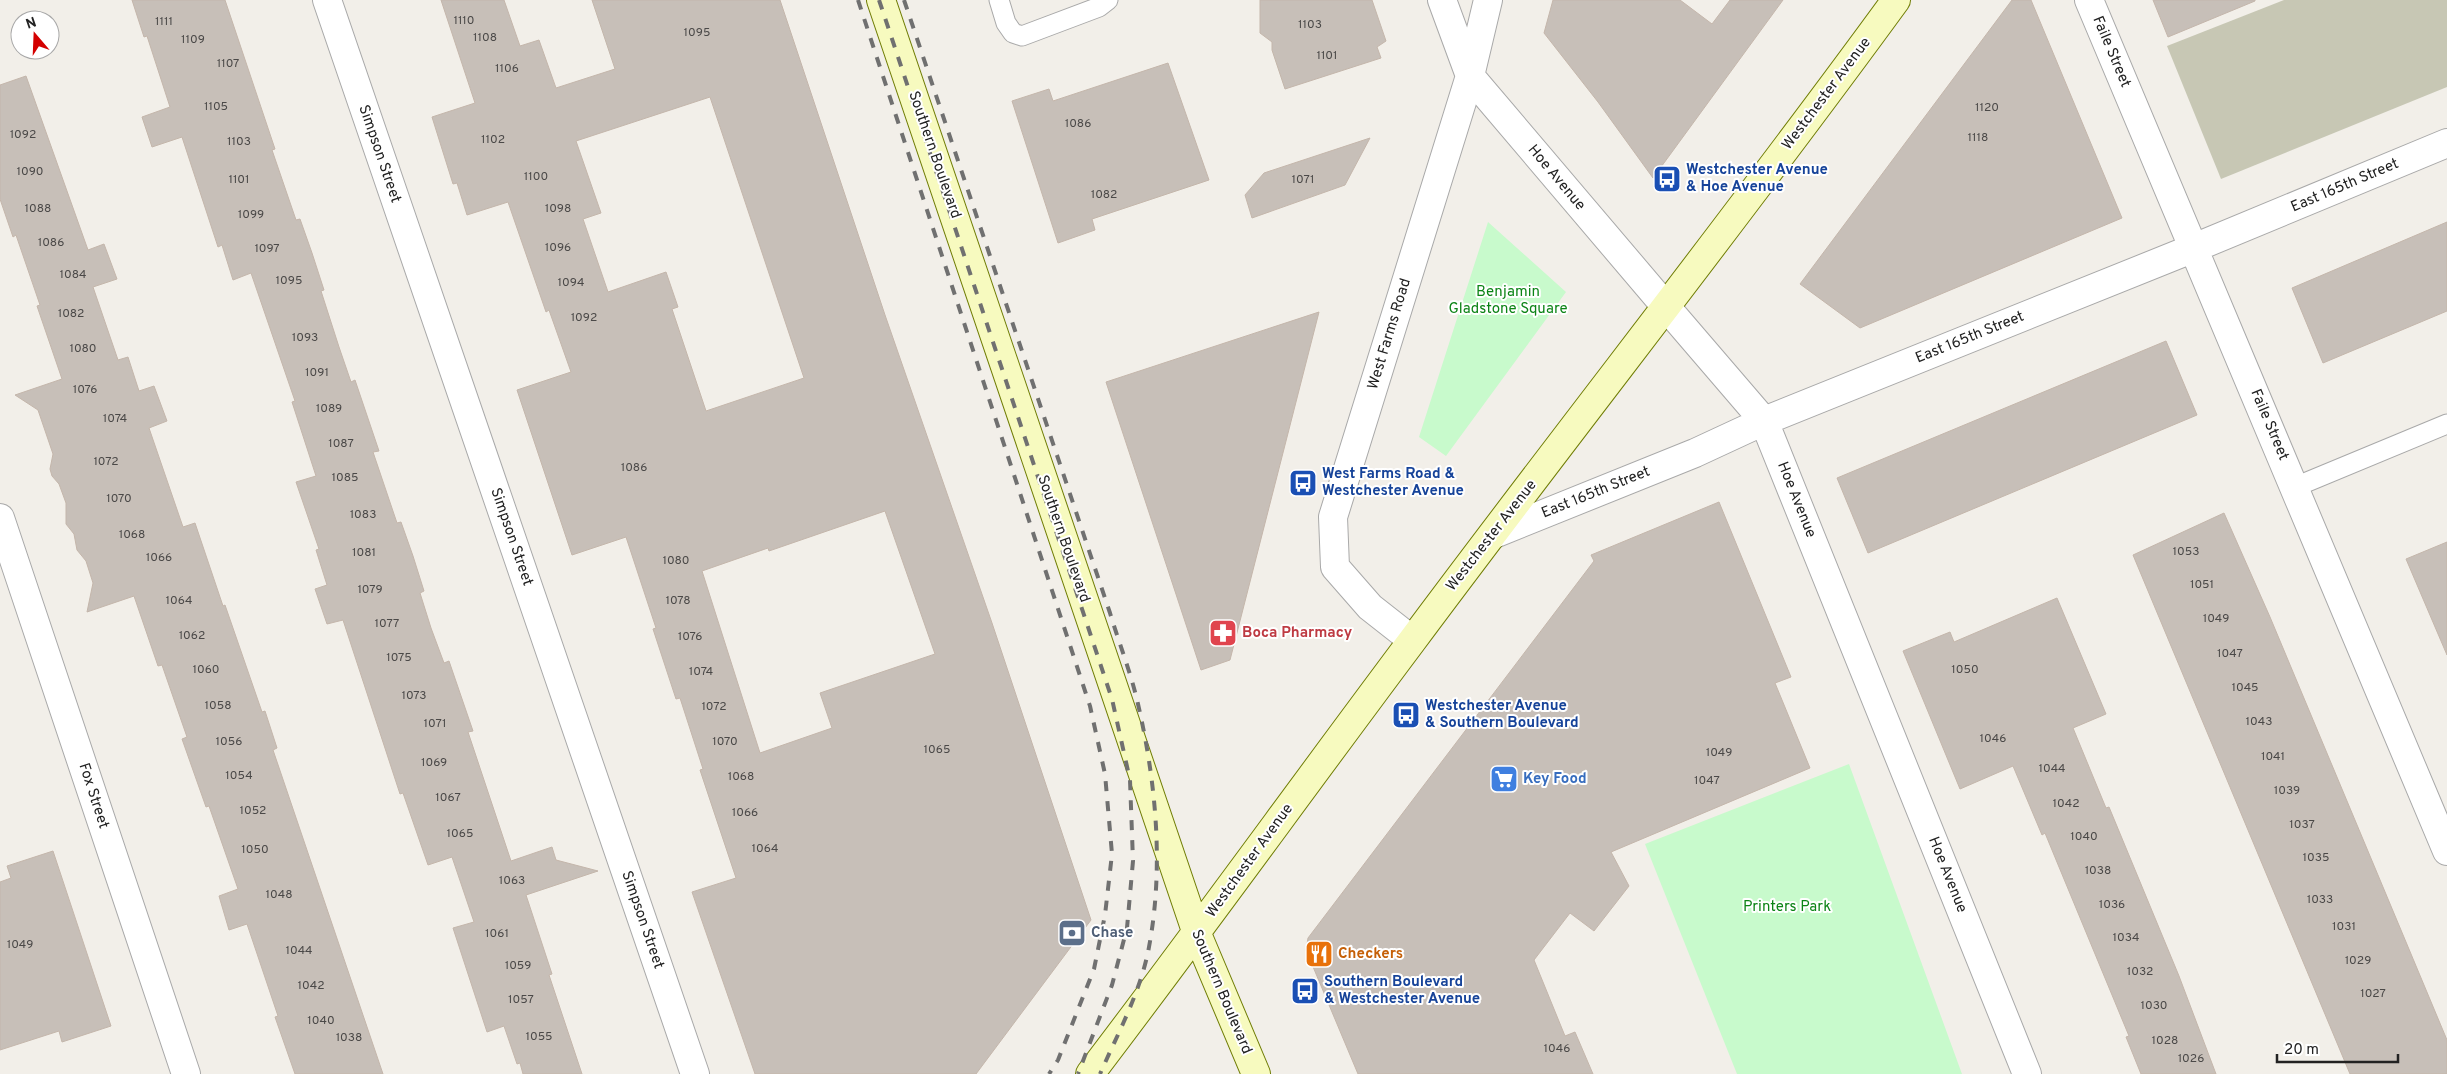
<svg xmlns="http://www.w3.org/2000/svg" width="2447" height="1074" font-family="Overpass,sans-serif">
  <rect width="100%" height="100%" fill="#f2efe9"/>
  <path fill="#c7c7b4" d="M 2284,0 L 2447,0 L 2447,87 L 2221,179 L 2167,46 Z"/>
  <path fill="#c8facc" d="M 1488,222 L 1566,292 L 1446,456 L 1419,437 Z
    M 1849,764 L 1962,1074 L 1737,1074 L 1645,844 Z"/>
  <path fill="#c7bfb8" stroke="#c4b6ab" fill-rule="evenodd" d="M 132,0 L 225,0 L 275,149 L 272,150 L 296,220 L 300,219 L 312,253 L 324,290 L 321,291 L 339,347 L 351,382 L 355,380 L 379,451 L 373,452 L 397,523 L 401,522 L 413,556 L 424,591 L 420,593 L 431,628 L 444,663 L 449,661 L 473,731 L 468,732 L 511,861 L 552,847 L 556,860 L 598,871 L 526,895 L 552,974 L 549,975 L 582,1074 L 523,1074 L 520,1063 L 517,1064 L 504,1026 L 487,1032 L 453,928 L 474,922 L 452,857 L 428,865 L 403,793 L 400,794 L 343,620 L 327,624 L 315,589 L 327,585 L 316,550 L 319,549 L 296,482 L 316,476 L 292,402 L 295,401 L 251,273 L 233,280 L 222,245 L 218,247 L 182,137 L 152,147 L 142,117 L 170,107 L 147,36 L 144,37 Z
    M 441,0 L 504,0 L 520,46 L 539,40 L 556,88 L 615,69 L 592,0 L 780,0 L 885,315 L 992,623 L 1091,920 L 976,1074 L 755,1074 L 692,892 L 736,878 L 700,770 L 703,769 L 680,698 L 676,699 L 653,629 L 656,628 L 626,537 L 572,555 L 517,390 L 571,372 L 549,310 L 546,312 L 508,202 L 467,215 L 457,183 L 453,184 L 432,117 L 475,103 ZM 710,97 L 804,378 L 706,411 L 672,309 L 678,307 L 666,272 L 608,292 L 583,219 L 601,213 L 576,141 ZM 885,511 L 935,654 L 820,693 L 832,728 L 760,753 L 702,571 L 768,548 L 769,551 Z
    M 1260,0 L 1372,0 L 1386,41 L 1377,47 L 1381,58 L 1285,89 L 1272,50 L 1272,42 L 1260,33 Z
    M 1553,0 L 1680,0 L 1712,24 L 1730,0 L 1783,0 L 1653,178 L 1598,102 L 1544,33 Z
    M 2012,0 L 2031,0 L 2122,218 L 1860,328 L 1800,284 Z
    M 2153,0 L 2255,0 L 2255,1 L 2168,37 Z
    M 1168,63 L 1209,180 L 1092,219 L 1095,230 L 1058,243 L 1012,101 L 1049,89 L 1053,101 Z
    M 26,76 L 88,250 L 104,244 L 117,279 L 93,287 L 118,360 L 128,357 L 139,391 L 154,386 L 167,421 L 149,428 L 183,527 L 195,523 L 223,606 L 225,605 L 262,712 L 265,711 L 277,748 L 273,750 L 383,1074 L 295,1074 L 275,1017 L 278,1016 L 247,924 L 229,930 L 219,896 L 238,889 L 209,806 L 206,807 L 182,739 L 187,737 L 162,665 L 158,666 L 134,596 L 87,612 L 93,583 L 86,561 L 77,550 L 74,534 L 66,524 L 66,503 L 59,484 L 52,476 L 50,469 L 53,454 L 38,410 L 15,395 L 62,379 L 37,306 L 40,305 L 16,235 L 13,237 L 0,199 L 0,85 Z
    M 1370,138 L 1345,185 L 1252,218 L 1245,195 L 1264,173 Z
    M 2447,222 L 2447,311 L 2323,363 L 2292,288 Z
    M 1319,312 L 1230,660 L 1201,670 L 1106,382 Z
    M 2166,341 L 2197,415 L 1868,553 L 1837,478 Z
    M 1719,502 L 1791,677 L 1775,683 L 1810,768 L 1611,852 L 1629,886 L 1594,931 L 1570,913 L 1534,960 L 1565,1036 L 1575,1032 L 1593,1074 L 1358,1074 L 1306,950 L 1308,938 L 1594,561 L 1591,555 Z
    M 2224,513 L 2270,617 L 2447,1040 L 2447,1074 L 2350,1074 L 2133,555 Z
    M 2447,542 L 2447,655 L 2406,559 Z
    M 2057,598 L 2106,714 L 2073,728 L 2106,808 L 2109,807 L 2179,976 L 2216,1074 L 2141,1074 L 2126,1037 L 2129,1036 L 2059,867 L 2045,833 L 2042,835 L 2013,766 L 1960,789 L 1903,651 L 1950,632 L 1954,642 Z
    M 53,851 L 111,1026 L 62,1042 L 59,1031 L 0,1050 L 0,882 L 11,878 L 7,866 Z"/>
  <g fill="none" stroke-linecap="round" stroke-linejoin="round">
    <defs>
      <path id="service" d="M 999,0 L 1006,23 L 1013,33 L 1022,36 L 1099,7 L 1108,0
        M 2295,487 L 2447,424"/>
      <path id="minor" d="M 327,0 L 695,1074
        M 2089,0 L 2447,851
        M 1667,308 L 1764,421 L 2027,1074
        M 0,518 L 186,1074
        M 1494,534 L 1695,453 L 1764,421 L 2194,248 L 2447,143
        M 1412,640 L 1370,607 L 1335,567 L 1333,517 L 1470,76 L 1442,0"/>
      <path id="tertiary" d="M 1488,0 L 1470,76 L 1667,308"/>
      <path id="secondary" d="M 881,0 L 1197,934 L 1256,1074
        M 1090,1074 C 1199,931 1304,785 1412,641 C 1572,426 1738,217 1896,0"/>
    </defs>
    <use href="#service" stroke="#a9a9a9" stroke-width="21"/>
    <use href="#minor" stroke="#a9a9a9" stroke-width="30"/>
    <use href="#tertiary" stroke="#a9a9a9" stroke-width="30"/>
    <use href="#secondary" stroke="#707d05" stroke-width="30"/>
    <use href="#service" stroke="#fff" stroke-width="19"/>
    <use href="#minor" stroke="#fff" stroke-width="28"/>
    <use href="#tertiary" stroke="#fff" stroke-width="28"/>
    <use href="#secondary" stroke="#f7fabf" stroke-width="28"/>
    <path stroke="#707070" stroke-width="4" stroke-dasharray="10 10" stroke-linecap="butt" d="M 858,0 L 1090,706 L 1105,774 L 1112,854 L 1105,915 L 1094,969 L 1058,1060 L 1049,1074
      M 879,0 L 1112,699 L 1130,780 L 1133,861 L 1127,928 L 1112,985 L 1078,1074
      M 904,0 L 1110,613 C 1119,643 1131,673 1138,704 C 1156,782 1164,867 1149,947 C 1141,991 1118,1033 1100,1074"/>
  </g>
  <defs>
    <symbol id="bus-square" viewBox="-11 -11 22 22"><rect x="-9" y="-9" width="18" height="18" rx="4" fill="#1a4fb4" stroke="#fff"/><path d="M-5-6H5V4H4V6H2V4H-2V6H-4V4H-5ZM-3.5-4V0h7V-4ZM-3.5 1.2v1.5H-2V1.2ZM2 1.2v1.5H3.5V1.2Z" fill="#fff"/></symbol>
    <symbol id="pharmacy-square" viewBox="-11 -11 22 22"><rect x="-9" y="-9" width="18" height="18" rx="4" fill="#e0444e" stroke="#fff"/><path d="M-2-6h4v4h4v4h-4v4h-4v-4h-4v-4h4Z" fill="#fff"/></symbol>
    <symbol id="supermarket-square" viewBox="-11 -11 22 22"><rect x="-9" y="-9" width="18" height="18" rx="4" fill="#3f7fe0" stroke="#fff"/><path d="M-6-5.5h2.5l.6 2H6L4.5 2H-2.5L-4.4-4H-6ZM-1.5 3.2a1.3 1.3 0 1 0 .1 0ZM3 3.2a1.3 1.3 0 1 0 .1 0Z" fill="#fff"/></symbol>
    <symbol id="bank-square" viewBox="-11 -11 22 22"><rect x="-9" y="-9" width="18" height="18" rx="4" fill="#5c6f8a" stroke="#fff"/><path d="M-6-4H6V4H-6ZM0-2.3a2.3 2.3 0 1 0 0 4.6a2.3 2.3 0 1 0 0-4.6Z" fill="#fff"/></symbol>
    <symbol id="restaurant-square" viewBox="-11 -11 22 22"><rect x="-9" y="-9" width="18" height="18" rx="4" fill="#e8710a" stroke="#fff"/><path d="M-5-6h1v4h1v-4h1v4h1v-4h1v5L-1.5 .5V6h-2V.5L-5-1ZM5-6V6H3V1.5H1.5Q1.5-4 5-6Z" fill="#fff"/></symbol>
  </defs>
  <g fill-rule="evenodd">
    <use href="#bus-square" x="1651" y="163" width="32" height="32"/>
    <use href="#bus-square" x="1287" y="467" width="32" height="32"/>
    <use href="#pharmacy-square" x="1207" y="617" width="32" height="32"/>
    <use href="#bus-square" x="1390" y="699" width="32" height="32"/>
    <use href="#supermarket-square" x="1488" y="763" width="32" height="32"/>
    <use href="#bank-square" x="1056" y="917" width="32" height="32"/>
    <use href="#restaurant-square" x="1303" y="938" width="32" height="32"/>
    <use href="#bus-square" x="1289" y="975" width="32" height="32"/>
  </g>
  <g text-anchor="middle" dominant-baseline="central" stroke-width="4" stroke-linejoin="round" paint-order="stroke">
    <g font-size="12" fill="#4b4948">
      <text x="464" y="21">1110</text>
      <text x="164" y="22">1111</text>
      <text x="1310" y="25">1103</text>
      <text x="697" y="33">1095</text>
      <text x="485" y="38">1108</text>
      <text x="193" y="40">1109</text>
      <text x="1327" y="56">1101</text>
      <text x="228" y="64">1107</text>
      <text x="507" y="69">1106</text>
      <text x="216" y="107">1105</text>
      <text x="1987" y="108">1120</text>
      <text x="1078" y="124">1086</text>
      <text x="23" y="135">1092</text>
      <text x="1978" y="138">1118</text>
      <text x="493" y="140">1102</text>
      <text x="239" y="142">1103</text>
      <text x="30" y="172">1090</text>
      <text x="536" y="177">1100</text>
      <text x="239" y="180">1101</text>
      <text x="1303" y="180">1071</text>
      <text x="1104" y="195">1082</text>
      <text x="38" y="209">1088</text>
      <text x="558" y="209">1098</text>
      <text x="251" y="215">1099</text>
      <text x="51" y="243">1086</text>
      <text x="558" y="248">1096</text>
      <text x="267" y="249">1097</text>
      <text x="73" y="275">1084</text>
      <text x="289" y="281">1095</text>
      <text x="571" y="283">1094</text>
      <text x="71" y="314">1082</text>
      <text x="584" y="318">1092</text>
      <text x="305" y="338">1093</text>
      <text x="83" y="349">1080</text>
      <text x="317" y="373">1091</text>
      <text x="85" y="390">1076</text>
      <text x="329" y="409">1089</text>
      <text x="115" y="419">1074</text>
      <text x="341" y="444">1087</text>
      <text x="106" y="462">1072</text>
      <text x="634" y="468">1086</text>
      <text x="345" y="478">1085</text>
      <text x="119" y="499">1070</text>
      <text x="363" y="515">1083</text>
      <text x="132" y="535">1068</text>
      <text x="2186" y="552">1053</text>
      <text x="364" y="553">1081</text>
      <text x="159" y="558">1066</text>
      <text x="676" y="561">1080</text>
      <text x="2202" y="585">1051</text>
      <text x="370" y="590">1079</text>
      <text x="179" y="601">1064</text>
      <text x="678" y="601">1078</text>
      <text x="2216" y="619">1049</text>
      <text x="387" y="624">1077</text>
      <text x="192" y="636">1062</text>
      <text x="690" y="637">1076</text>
      <text x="2230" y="654">1047</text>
      <text x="399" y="658">1075</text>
      <text x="206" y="670">1060</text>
      <text x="1965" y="670">1050</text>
      <text x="701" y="672">1074</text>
      <text x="2245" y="688">1045</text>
      <text x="414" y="696">1073</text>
      <text x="218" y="706">1058</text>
      <text x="714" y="707">1072</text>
      <text x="2259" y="722">1043</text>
      <text x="435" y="724">1071</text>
      <text x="1993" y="739">1046</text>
      <text x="229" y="742">1056</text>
      <text x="725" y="742">1070</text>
      <text x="937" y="750">1065</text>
      <text x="1719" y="753">1049</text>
      <text x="2273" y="757">1041</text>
      <text x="434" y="763">1069</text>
      <text x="2052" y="769">1044</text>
      <text x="239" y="776">1054</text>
      <text x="741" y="777">1068</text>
      <text x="1707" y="781">1047</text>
      <text x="2287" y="791">1039</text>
      <text x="448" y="798">1067</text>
      <text x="2066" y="804">1042</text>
      <text x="253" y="811">1052</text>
      <text x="745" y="813">1066</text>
      <text x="2302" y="825">1037</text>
      <text x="460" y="834">1065</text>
      <text x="2084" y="837">1040</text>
      <text x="765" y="849">1064</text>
      <text x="255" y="850">1050</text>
      <text x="2316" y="858">1035</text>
      <text x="2098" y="871">1038</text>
      <text x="512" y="881">1063</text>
      <text x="279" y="895">1048</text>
      <text x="2320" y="900">1033</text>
      <text x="2112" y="905">1036</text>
      <text x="2344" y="927">1031</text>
      <text x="497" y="934">1061</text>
      <text x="2126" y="938">1034</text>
      <text x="20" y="945">1049</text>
      <text x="299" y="951">1044</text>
      <text x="2358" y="961">1029</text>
      <text x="518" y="966">1059</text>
      <text x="2140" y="972">1032</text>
      <text x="311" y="986">1042</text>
      <text x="2373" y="994">1027</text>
      <text x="521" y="1000">1057</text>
      <text x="2154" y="1006">1030</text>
      <text x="321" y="1021">1040</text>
      <text x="539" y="1037">1055</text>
      <text x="349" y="1038">1038</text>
      <text x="2165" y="1041">1028</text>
      <text x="1557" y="1049">1046</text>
      <text x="2191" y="1059">1026</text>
    </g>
    <g font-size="15" fill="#222" stroke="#fff">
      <text transform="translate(2111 52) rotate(67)">Faile Street</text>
      <text transform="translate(1827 94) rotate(-53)">Westchester Avenue</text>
      <text transform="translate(379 154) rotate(71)">Simpson Street</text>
      <text transform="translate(934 155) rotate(71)">Southern Boulevard</text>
      <text transform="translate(1556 178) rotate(50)">Hoe Avenue</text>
      <text transform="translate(2345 186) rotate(-23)">East 165th Street</text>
      <text transform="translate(1390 334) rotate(-73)">West Farms Road</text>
      <text transform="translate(1970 338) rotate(-22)">East 165th Street</text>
      <text transform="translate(2269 425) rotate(67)">Faile Street</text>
      <text transform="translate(1596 493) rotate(-22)">East 165th Street</text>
      <text transform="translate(1796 500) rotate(68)">Hoe Avenue</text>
      <text transform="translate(1492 536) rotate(-52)">Westchester Avenue</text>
      <text transform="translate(511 537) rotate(71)">Simpson Street</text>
      <text transform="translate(1063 539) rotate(71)">Southern Boulevard</text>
      <text transform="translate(93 796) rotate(72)">Fox Street</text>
      <text transform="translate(1250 861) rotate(-54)">Westchester Avenue</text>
      <text transform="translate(1947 875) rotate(68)">Hoe Avenue</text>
      <text transform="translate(642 920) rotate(71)">Simpson Street</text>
      <text transform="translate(1221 992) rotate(67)">Southern Boulevard</text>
    </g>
    <g font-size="15" font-weight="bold" fill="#164399" stroke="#fff" text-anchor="start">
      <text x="1686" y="170">Westchester Avenue<tspan x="1686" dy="17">&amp; Hoe Avenue</tspan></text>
      <text x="1322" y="474">West Farms Road &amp;<tspan x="1322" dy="17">Westchester Avenue</tspan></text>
      <text x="1425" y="706">Westchester Avenue<tspan x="1425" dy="17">&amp; Southern Boulevard</tspan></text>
      <text x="1324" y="982">Southern Boulevard<tspan x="1324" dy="17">&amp; Westchester Avenue</tspan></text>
    </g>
    <g font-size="15" fill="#0c8416" stroke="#fff">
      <text x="1508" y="292">Benjamin<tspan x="1508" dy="17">Gladstone Square</tspan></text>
      <text x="1787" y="907">Printers Park</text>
    </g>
    <g font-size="15" font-weight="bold" fill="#be3a42" stroke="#fff" text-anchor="start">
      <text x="1242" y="633">Boca Pharmacy</text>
    </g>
    <g font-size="15" font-weight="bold" fill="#366cbe" stroke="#fff" text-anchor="start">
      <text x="1523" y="779">Key Food</text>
    </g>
    <g font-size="15" font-weight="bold" fill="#4e5e75" stroke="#fff" text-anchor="start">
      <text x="1091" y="933">Chase</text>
    </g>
    <g font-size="15" font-weight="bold" fill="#c56008" stroke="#fff" text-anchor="start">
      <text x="1338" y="954">Checkers</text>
    </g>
  </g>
  <g transform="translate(35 35) rotate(341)"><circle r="24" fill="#ffffff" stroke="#a7a7a7"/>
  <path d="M0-4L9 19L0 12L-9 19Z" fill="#d40000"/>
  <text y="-8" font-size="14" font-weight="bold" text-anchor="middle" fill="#222222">N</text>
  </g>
  <path d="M2277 1054v8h121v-8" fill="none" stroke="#222222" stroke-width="2.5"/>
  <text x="2284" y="1054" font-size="15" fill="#222222" stroke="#ffffff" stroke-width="4" paint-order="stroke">20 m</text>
</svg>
